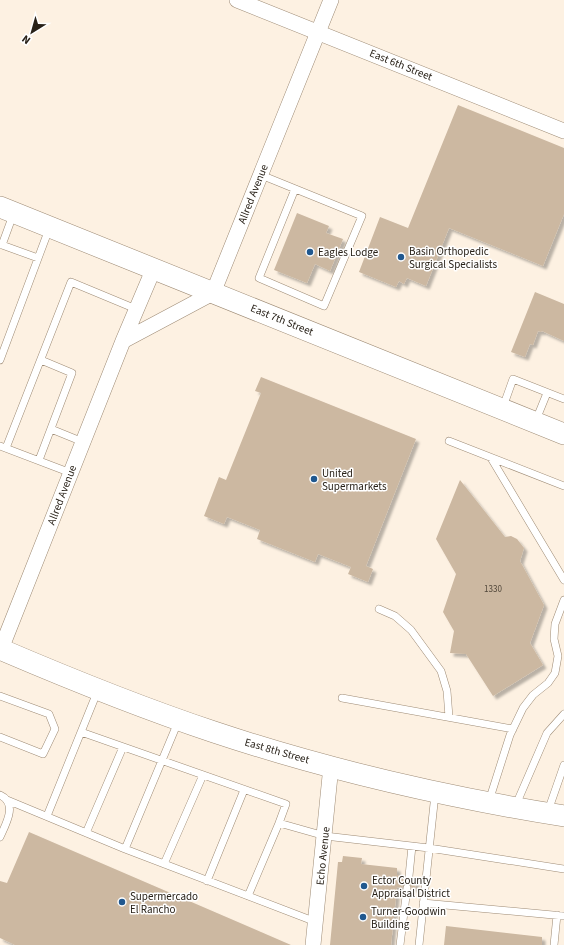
<svg xmlns="http://www.w3.org/2000/svg" width="564" height="945" font-family="'Source Sans 3',sans-serif">
  <defs>
    <filter id="shadow"><feDropShadow dx="3.5" dy="3.5" stdDeviation="1" flood-color="#0004"/></filter>
  </defs>
  <rect width="100%" height="100%" fill="#fdf1e2"/>
  <path fill="#ccb8a1" filter="url(#shadow)" d="M 458,105 L 564,148 L 564,214 L 543,266 L 449,228 L 426,286 L 407,278 L 404,284 L 399,281 L 396,287 L 359,272 L 380,217 L 408,228 Z
    M 297,213 L 329,226 L 326,233 L 343,239 L 330,271 L 315,264 L 307,283 L 274,270 Z
    M 535,292 L 564,304 L 564,341 L 542,331 L 541,332 L 538,331 L 533,345 L 530,344 L 525,357 L 511,352 Z
    M 261,377 L 416,439 L 366,566 L 373,569 L 368,582 L 348,574 L 351,567 L 318,554 L 315,562 L 257,539 L 260,530 L 227,517 L 224,524 L 204,516 L 219,477 L 226,480 L 261,393 L 255,391 Z
    M 460,480 L 505,537 L 511,536 L 517,539 L 524,548 L 520,561 L 544,605 L 530,643 L 543,665 L 493,696 L 466,654 L 450,653 L 454,631 L 443,612 L 456,574 L 436,539 Z
    M 29,832 L 291,945 L 15,945 L 0,938 L 0,881 L 7,883 Z
    M 343,856 L 362,858 L 361,864 L 397,868 L 397,875 L 404,876 L 405,878 L 408,881 L 411,880 L 414,877 L 416,877 L 415,889 L 412,889 L 410,884 L 407,883 L 403,885 L 402,888 L 397,887 L 391,945 L 330,945 L 338,862 L 342,862 Z
    M 446,926 L 542,937 L 542,945 L 444,945 Z"/>
  <g fill="none" stroke-linecap="round" stroke-linejoin="round">
    <defs>
      <path id="lane" d="M 261,175 L 362,216 L 324,306 L 259,278 L 295,189
        M 0,245 L 2,245 L 13,215
        M 2,245 L 38,258
        M 0,360 L 49,229
        M 503,407 L 513,379 L 564,399
        M 536,420 L 547,393
        M 51,429 L 83,442
        M 449,441 L 564,486
        M 0,446 L 71,473
        M 6,448 L 71,282 L 136,309
        M 491,458 L 564,580
        M 39,460 L 72,373 L 41,360
        M 379,609 L 395,616 L 411,630 L 441,671 L 447,691 L 449,717
        M 0,696 L 49,714 L 55,729 L 43,754 L 0,737
        M 342,698 L 513,729
        M 81,732 L 286,804 L 279,823
        M 0,795 C 18,803 6,824 0,837
        M 7,800 L 125,849 L 316,922
        M 489,801 L 510,735 L 523,708 L 533,695 L 548,683 L 555,673 L 558,656 L 554,639 L 555,624 L 564,600
        M 515,807 L 547,733 L 564,714
        M 548,811 L 564,765
        M 47,816 L 98,690
        M 86,833 L 123,747
        M 125,849 L 178,722
        M 164,864 L 203,775
        M 409,876 L 412,846
        M 207,881 L 244,790
        M 248,896 L 279,823 L 325,836 L 429,848 L 564,869
        M 423,903 L 564,916
        M 400,945 L 407,888
        M 419,945 L 435,794
        M 554,945 L 557,915"/>
      <path id="street" d="M 237,0 L 564,131
        M 123,341 L 154,268
        M 1,649 L 123,341 L 213,293 L 331,0
        M 313,945 L 331,766"/>
      <path id="secondary" d="M 0,207 L 564,434
        M 0,649 C 70,679 142,708 214,732 C 328,770 446,797 564,816"/>
    </defs>
    <use href="#lane" stroke="#9e8b75" stroke-width="8"/>
    <use href="#street" stroke="#9e8b75" stroke-width="16"/>
    <use href="#secondary" stroke="#9e8b75" stroke-width="22"/>
    <use href="#lane" stroke="#fff" stroke-width="7"/>
    <use href="#street" stroke="#fff" stroke-width="15"/>
    <use href="#secondary" stroke="#fff" stroke-width="21"/>
  </g>
  <g fill="#20588f" stroke="#fff" stroke-width="1.5">
    <circle cx="310" cy="252" r="4"/>
    <circle cx="401" cy="257" r="4"/>
    <circle cx="314" cy="479" r="4"/>
    <circle cx="364" cy="886" r="4"/>
    <circle cx="122" cy="902" r="4"/>
    <circle cx="363" cy="917" r="4"/>
  </g>
  <g text-anchor="middle" dominant-baseline="central" stroke-width="3" stroke-linejoin="round" paint-order="stroke">
    <g font-size="9" fill="#51473a">
      <text x="493" y="589">1330</text>
    </g>
    <g font-size="11" fill="#282118" stroke="#fff">
      <text transform="translate(401 65) rotate(22)">East 6th Street</text>
      <text transform="translate(253 194) rotate(-68)">Allred Avenue</text>
      <text transform="translate(282 320) rotate(22)">East 7th Street</text>
      <text transform="translate(62 495) rotate(-69)">Allred Avenue</text>
      <text transform="translate(277 751) rotate(16)">East 8th Street</text>
      <text transform="translate(323 856) rotate(-84)">Echo Avenue</text>
    </g>
    <g font-size="11" fill="#282118" stroke="#fff" text-anchor="start">
      <text x="409" y="251">Basin Orthopedic<tspan x="409" dy="13">Surgical Specialists</tspan></text>
      <text x="318" y="252">Eagles Lodge</text>
      <text x="322" y="473">United<tspan x="322" dy="13">Supermarkets</tspan></text>
      <text x="372" y="880">Ector County<tspan x="372" dy="13">Appraisal District</tspan></text>
      <text x="130" y="896">Supermercado<tspan x="130" dy="13">El Rancho</tspan></text>
      <text x="371" y="911">Turner-Goodwin<tspan x="371" dy="13">Building</tspan></text>
    </g>
  </g>
  <g transform="translate(32 32) rotate(217)" stroke="#ffffff" stroke-width="3" paint-order="stroke">
  <path d="M0-3L7 15L0 10L-7 15Z" fill="#282118"/>
  <text y="-6" font-size="11" font-weight="bold" text-anchor="middle" fill="#282118">N</text>
  </g>
</svg>
